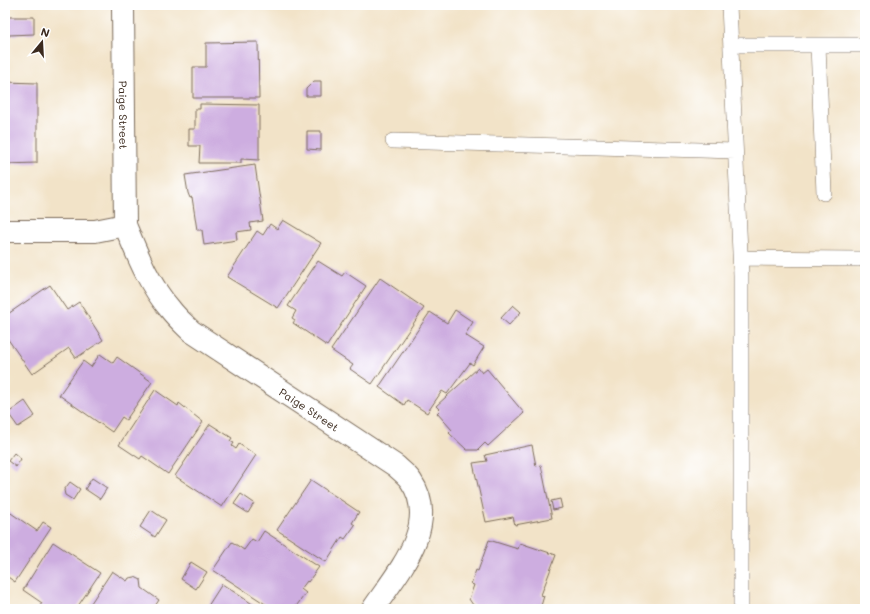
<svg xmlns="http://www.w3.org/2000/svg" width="870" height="614" font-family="Mali,sans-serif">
  <rect width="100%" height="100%" fill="#fff"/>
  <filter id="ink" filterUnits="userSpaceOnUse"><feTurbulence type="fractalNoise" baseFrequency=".025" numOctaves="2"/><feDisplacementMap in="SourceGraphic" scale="8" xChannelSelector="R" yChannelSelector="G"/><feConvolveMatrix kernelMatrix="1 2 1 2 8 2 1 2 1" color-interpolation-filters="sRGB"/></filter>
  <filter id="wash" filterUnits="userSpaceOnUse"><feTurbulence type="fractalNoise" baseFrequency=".012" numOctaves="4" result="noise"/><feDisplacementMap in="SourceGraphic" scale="16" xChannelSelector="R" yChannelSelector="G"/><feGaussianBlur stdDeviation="0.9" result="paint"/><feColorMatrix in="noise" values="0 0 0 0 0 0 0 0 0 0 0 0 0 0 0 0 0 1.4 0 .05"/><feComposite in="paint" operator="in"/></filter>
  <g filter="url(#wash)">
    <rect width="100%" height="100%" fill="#f2e3c8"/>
    <g id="blocks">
      <path fill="#cdade0" d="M 8,17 L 34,17 L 34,34 L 9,35 L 9,37 L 5,37 L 5,20 L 8,20 Z
        M 258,42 L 259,98 L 193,98 L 193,67 L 206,67 L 206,43 Z
        M 314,81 L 321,81 L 321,96 L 306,96 L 306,89 Z
        M 5,82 L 37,83 L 37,163 L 5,164 Z
        M 200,104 L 259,105 L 259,160 L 241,159 L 241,163 L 199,163 L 200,146 L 189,146 L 189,129 L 195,129 L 195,109 L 200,109 Z
        M 307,131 L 321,131 L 321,150 L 307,149 Z
        M 255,165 L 263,221 L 250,223 L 251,230 L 236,232 L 237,240 L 204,245 L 202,230 L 197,230 L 192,197 L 190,198 L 188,193 L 185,175 Z
        M 283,220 L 321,243 L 278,308 L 227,277 L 257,231 L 263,235 L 270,224 L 277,229 Z
        M 318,261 L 342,276 L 345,272 L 366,286 L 327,346 L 293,323 L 295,320 L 292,318 L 296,311 L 288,306 Z
        M 380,278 L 424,308 L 372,384 L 350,369 L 353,365 L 331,350 Z
        M 50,285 L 67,310 L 79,302 L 103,340 L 76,358 L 69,348 L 32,374 L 5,335 L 5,316 Z
        M 513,305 L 521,312 L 509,325 L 501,318 Z
        M 455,310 L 473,322 L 465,335 L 484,347 L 473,365 L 470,363 L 447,394 L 442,391 L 427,413 L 407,400 L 404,405 L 379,387 L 430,312 L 447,323 Z
        M 100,354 L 113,363 L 117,357 L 152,382 L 126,420 L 122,417 L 112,432 L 59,395 L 83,361 L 91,367 Z
        M 478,368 L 482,373 L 487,369 L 524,413 L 488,446 L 485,443 L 478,450 L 467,450 L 449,433 L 452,430 L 437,413 L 440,410 L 436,406 Z
        M 155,390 L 178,406 L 179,403 L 203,422 L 168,474 L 142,456 L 140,459 L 119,445 Z
        M 25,401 L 35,416 L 18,427 L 8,413 Z
        M 210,424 L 232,438 L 230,441 L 234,443 L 232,446 L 236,449 L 239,444 L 256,455 L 222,507 L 175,476 Z
        M 532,445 L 536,466 L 541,465 L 552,518 L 515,525 L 513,517 L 486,522 L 473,463 L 487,461 L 485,455 Z
        M 14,453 L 21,459 L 16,467 L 8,461 Z
        M 92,478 L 107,488 L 100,499 L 85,489 Z
        M 311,480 L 359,512 L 352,523 L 355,525 L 345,539 L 342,537 L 326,562 L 277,530 Z
        M 70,482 L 80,489 L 73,500 L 65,495 L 64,490 Z
        M 241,494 L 254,503 L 248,513 L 234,504 Z
        M 560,499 L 562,508 L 553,510 L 551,501 Z
        M 5,509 L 37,531 L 43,522 L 51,527 L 15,582 L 5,575 Z
        M 151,510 L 166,520 L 155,537 L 140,527 Z
        M 264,531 L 319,567 L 308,582 L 307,581 L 301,589 L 306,593 L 294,609 L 273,609 L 213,570 L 232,542 L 244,550 L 252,539 L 257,542 Z
        M 489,540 L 518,549 L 520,543 L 556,555 L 541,595 L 544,596 L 540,609 L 483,609 L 473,605 L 469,599 L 474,585 L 471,584 L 476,570 L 478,571 Z
        M 53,542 L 100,573 L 76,609 L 38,609 L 42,603 L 23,590 Z
        M 191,562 L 207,572 L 196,589 L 181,579 Z
        M 112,571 L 127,581 L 129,578 L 135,577 L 141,580 L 142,588 L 159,600 L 153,609 L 87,609 Z
        M 222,584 L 260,609 L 206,609 Z"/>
    </g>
  </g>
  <g filter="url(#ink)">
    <use href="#blocks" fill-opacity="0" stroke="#7b6b5a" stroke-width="1"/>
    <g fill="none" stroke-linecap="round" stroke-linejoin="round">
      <defs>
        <path id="service" d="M 729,5 L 741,275 L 741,609
          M 731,45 L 865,45
          M 818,45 L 824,193
          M 393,141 L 735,151
          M 741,258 L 859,259"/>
        <g id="minor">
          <path id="s1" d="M 123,5 L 125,225 C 137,254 149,285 170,309 C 176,317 184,324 191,331 L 396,466 C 401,471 407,475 411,481 C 441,525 397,573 373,609"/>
          <path d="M 5,231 L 95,231 L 125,225"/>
        </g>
      </defs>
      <use href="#service" stroke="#7b6b5a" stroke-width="16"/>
      <use href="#minor" stroke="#7b6b5a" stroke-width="24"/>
      <use href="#service" stroke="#fff" stroke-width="15"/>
      <use href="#minor" stroke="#fff" stroke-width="22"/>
    </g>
  </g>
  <g text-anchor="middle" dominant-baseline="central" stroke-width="3" stroke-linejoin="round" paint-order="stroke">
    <g font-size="11" fill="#3b2a1e" stroke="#fff">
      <text stroke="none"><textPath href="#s1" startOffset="110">Paige Street</textPath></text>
      <text stroke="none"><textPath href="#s1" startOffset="488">Paige Street</textPath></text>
    </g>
  </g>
  <rect width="870" height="614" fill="none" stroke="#fff" stroke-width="20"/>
  <g transform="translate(42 42) rotate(18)" stroke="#ffffff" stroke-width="3" paint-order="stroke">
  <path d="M0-3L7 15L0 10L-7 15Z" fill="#3b2a1e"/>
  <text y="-6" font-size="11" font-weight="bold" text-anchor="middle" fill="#3b2a1e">N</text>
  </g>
</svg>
